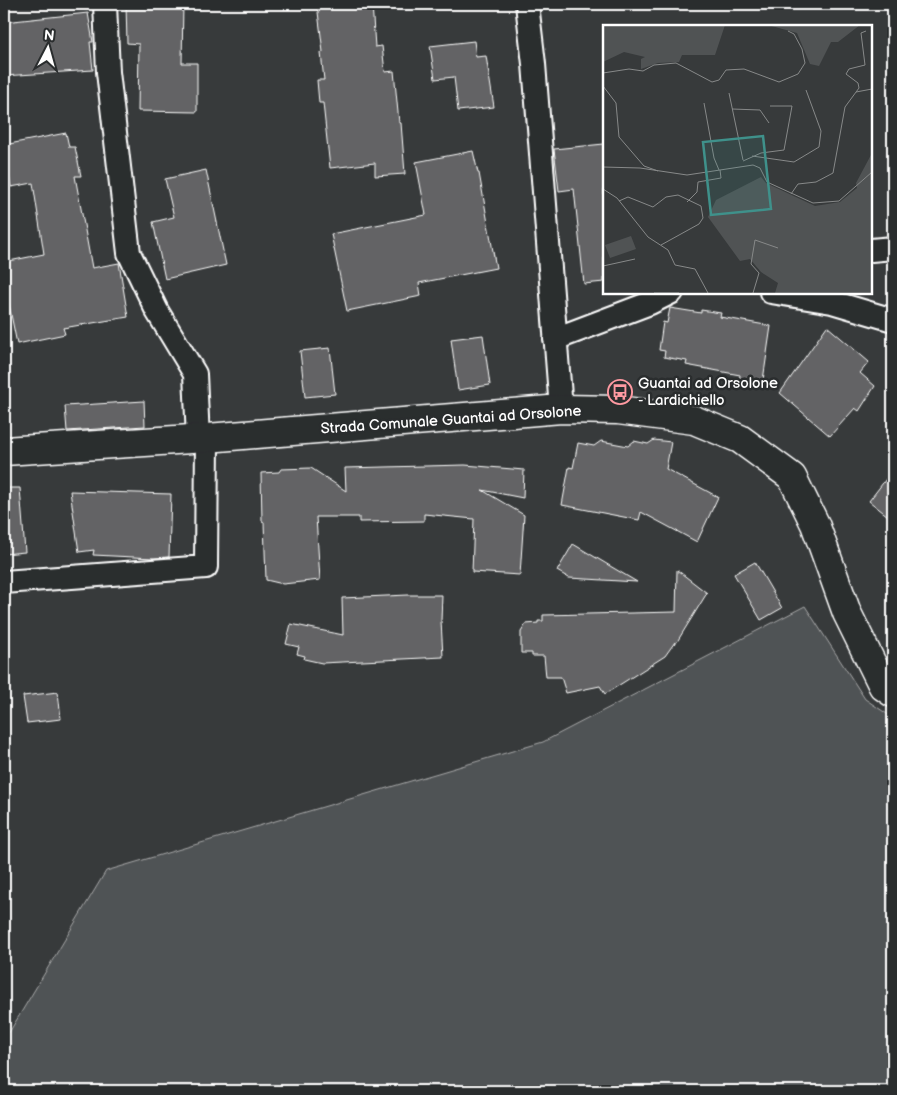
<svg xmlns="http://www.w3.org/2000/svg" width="897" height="1095" font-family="'Balsamiq Sans',sans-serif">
  <rect width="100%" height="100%" fill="#373a3b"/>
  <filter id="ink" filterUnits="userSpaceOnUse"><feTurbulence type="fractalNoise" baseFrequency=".02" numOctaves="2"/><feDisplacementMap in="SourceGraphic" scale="10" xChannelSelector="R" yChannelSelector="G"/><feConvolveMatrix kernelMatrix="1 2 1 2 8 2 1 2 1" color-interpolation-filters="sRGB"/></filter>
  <g filter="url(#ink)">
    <path fill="#505354" stroke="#a8a9aa" d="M 805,606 L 865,699 L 893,718 L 893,1091 L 4,1091 L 4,1041 L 106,871 L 543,742 Z"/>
    <path fill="#636465" stroke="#fff" d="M 126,4 L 183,4 L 182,63 L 197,63 L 197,112 L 138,111 L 139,44 L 127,43 Z
      M 317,4 L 372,4 L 375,47 L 382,46 L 385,72 L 394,71 L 399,123 L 401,123 L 405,174 L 375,176 L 375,163 L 330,168 L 323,103 L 319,103 L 317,80 L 324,80 L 321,53 L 323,52 Z
      M 88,13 L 93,42 L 90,42 L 93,70 L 4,76 L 4,22 Z
      M 474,41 L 476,57 L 486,56 L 494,107 L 458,111 L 454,77 L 435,79 L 430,46 Z
      M 66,133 L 69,147 L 75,147 L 81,176 L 75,176 L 92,268 L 119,263 L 128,317 L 63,328 L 65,334 L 17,344 L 4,280 L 4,262 L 44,254 L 33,183 L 11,187 L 4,145 Z
      M 604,144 L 604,282 L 584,284 L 574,189 L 559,191 L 554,149 Z
      M 473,151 L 478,173 L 479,173 L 496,268 L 419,283 L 421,296 L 347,311 L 331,234 L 426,215 L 416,162 Z
      M 206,170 L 226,265 L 165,279 L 153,222 L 174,217 L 165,179 Z
      M 670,308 L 701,313 L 701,310 L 721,313 L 720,317 L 771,326 L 762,387 L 739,383 L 740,375 L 686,365 L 687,361 L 664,357 L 665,351 L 659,350 L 663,322 L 667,323 Z
      M 827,326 L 869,362 L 860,373 L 875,386 L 859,411 L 855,408 L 830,436 L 780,393 Z
      M 483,335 L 490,385 L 458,390 L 451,339 Z
      M 330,348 L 335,394 L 305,397 L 300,351 Z
      M 144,401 L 145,426 L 67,431 L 65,406 Z
      M 654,440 L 671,442 L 666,469 L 718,497 L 697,542 L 641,512 L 639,520 L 562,505 L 569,467 L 573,468 L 578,443 L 594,446 L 601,441 L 628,446 L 634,441 L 648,444 Z
      M 465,465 L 524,470 L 523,498 L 482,490 L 524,515 L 520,575 L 472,572 L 474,519 L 424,514 L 424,521 L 359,522 L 359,517 L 316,517 L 320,580 L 283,584 L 266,580 L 264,522 L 262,521 L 261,473 L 279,472 L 281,469 L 311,468 L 346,491 L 345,468 Z
      M 893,470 L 893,520 L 869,501 Z
      M 4,488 L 20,488 L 25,552 L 4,554 Z
      M 70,491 L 171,494 L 169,557 L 154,558 L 93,555 L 94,550 L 79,552 Z
      M 573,544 L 637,582 L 569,578 L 557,571 Z
      M 755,562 L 782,608 L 761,620 L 734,574 Z
      M 677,570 L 707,593 L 675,645 L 675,642 L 665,656 L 605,694 L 600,686 L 566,693 L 561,677 L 546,677 L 544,656 L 532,656 L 532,653 L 521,653 L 521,632 L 526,624 L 538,623 L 538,621 L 543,621 L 543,615 L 676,612 Z
      M 408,595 L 442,595 L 441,621 L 443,657 L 322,663 L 304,659 L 305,656 L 297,654 L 299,647 L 286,644 L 291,624 L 343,635 L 342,598 Z
      M 58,692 L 61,719 L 27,723 L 23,696 Z"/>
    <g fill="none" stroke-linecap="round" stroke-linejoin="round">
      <defs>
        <path id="street" d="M 105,4 L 108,72 L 129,253 L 157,311 L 195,374 L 198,439
          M 527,4 L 534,64 L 561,409
          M 871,250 L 893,248
          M 771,292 L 832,302 L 893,320
          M 555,339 L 650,303 L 672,292
          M 4,582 L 206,567 L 207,438"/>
        <path id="secondary" d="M 4,451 L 207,438 L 561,409 L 618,410 L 694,420 L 740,439 L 792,477 L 815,524 L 847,613 L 883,686 L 893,693"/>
      </defs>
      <use href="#street" stroke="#fff" stroke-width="26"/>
      <use href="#secondary" stroke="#fff" stroke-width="31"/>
      <use href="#street" stroke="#2a2d2e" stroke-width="22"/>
      <use href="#secondary" stroke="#2a2d2e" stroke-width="28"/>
    </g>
  </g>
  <defs>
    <symbol id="bus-ring" viewBox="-11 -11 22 22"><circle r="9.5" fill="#2a2d2e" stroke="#ff9aa2" stroke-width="1.5"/><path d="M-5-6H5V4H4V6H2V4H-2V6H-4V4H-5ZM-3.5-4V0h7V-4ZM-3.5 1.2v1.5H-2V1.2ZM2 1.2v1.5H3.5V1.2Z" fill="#ff9aa2"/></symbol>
  </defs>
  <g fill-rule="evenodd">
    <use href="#bus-ring" x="606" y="378" width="28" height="28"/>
  </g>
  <g text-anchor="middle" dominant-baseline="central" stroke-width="5" stroke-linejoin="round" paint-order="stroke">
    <g font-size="15" fill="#fff" stroke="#2a2d2e" text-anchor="start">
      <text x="638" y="383">Guantai ad Orsolone<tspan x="638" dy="17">- Lardichiello</tspan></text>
    </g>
    <g font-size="15" fill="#fff" stroke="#2a2d2e">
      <text transform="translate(451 420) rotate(-4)">Strada Comunale Guantai ad Orsolone</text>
    </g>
  </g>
  <g transform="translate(603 25)">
    <rect width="269" height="269" fill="#373a3b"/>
    <path d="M 0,0 L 122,0 L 112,30 L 79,30 L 76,37 L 55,38 L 38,44 L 38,34 L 42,32 L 21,27 L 0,37 ZM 165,0 L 257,0 L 235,17 L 228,17 L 216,41 L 207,39 L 194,8 ZM 269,128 L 269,268 L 172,268 L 175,258 L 158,247 L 147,234 L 137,236 L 105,192 L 113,175 L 158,152 L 163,158 L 212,181 L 237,177 L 254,163 L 253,158 ZM 28,211 L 33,224 L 7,233 L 2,220 Z" fill="#505354"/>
    <path fill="none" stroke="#878989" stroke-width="1" d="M 0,48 L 26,44 L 40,46 L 51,40 L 73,38 L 109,57 L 116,55 L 123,45 L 141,44 L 176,57 L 195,49 L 202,38 L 199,24 L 191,9 L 185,6M 0,61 L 13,78 L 16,112 L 41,141 L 55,146M 253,67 L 269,64M 126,68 L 140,135M 101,78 L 111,133 L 116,145M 129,84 L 157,85 L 166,98M 149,131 L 191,137 L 216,122 L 218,106 L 203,65M 140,136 L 158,128 L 181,125 L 189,81 L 167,81M 0,142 L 37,143 L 84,150 L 150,140 L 157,143 L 164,157 L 210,178 L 236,176 L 269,147M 0,164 L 14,173 L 45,212 L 65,225 L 72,240 L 92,244 L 105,268M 188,169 L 195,159 L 213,157 L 230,148 L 242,82 L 256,63 L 255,58 L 243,49 L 246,44 L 262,40 L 258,8 L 263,6M 16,176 L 25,172 L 50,182 L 63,172 L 75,170 L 98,181 L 100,193 L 96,199 L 58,220M 84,177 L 94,167 L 95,157 L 118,153 L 117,145M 0,241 L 32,234M 51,268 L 76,268M 150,268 L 156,248 L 148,239 L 152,215 L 175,223"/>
    <path fill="#3f918b" fill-opacity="0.15" stroke="#3f918b" stroke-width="2.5" d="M 160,111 L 168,184 L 108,190 L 100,117 Z"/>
    <rect width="269" height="269" fill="none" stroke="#fff" stroke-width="2.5"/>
  </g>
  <rect width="897" height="1095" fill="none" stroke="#2a2d2e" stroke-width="20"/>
  <rect x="10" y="10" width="877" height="1075" fill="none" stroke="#fff" stroke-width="2" filter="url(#ink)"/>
  <g transform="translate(48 48) rotate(6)" stroke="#2a2d2e" stroke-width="4" paint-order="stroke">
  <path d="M0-4L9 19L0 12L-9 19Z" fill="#ffffff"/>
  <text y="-8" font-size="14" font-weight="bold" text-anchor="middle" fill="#ffffff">N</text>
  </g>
</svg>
